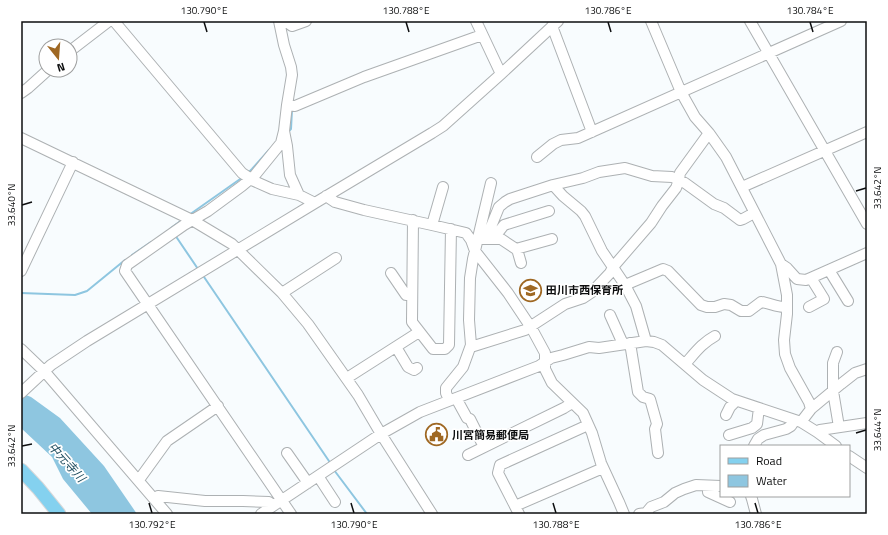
<svg xmlns="http://www.w3.org/2000/svg" width="888" height="535" font-family="'Titillium Web','Noto Sans JP',sans-serif">
  <rect width="100%" height="100%" fill="#f8fcfe"/>
  <path fill="#8ec6e0" d="M 21,393 L 31,397 L 60,418 L 104,466 L 137,514 L 92,514 L 63,479 L 52,457 L 21,428 Z"/>
  <g fill="none" stroke-linecap="round" stroke-linejoin="round">
    <path stroke="#8ec6e0" stroke-width="2" d="M 288,132 L 291,129 L 292,110
      M 248,173 L 252,169 L 269,150
      M 189,215 L 243,177
      M 171,228 L 182,220
      M 175,235 L 198,269
      M 132,255 L 151,242
      M 202,274 L 331,464
      M 21,293 L 75,295 L 87,291 L 125,260
      M 334,470 L 367,514"/>
    <defs>
      <path id="minor" d="M 114,21 L 242,173 L 254,181 L 272,189 L 299,195 L 315,203
        M 279,21 L 284,45 L 291,67 L 292,75 L 287,105 L 284,131 L 287,146 L 290,175 L 299,195
        M 285,21 L 292,26 L 306,21
        M 476,21 L 501,74
        M 651,21 L 681,92 L 695,117 L 709,133 L 726,157 L 781,264 L 787,295 L 787,314 L 784,340 L 785,354 L 790,368 L 809,402 L 811,409
        M 750,21 L 867,224
        M 552,26 L 592,132
        M 70,51 L 109,21
        M 21,93 L 28,88 L 48,70
        M 287,105 L 295,106 L 364,77 L 482,35
        M 284,131 L 281,143 L 255,175 L 242,186 L 208,211 L 184,225 L 127,265 L 125,271 L 291,514
        M 21,138 L 192,220 L 232,244 L 282,293 L 308,324 L 358,395 L 381,434 L 432,514
        M 537,157 L 553,144 L 561,140 L 578,138 L 841,21
        M 553,185 L 563,196 L 581,211 L 585,216 L 602,251 L 625,285 L 636,306 L 646,341
        M 742,187 L 867,132
        M 326,196 L 335,202 L 364,210 L 432,225 L 466,233 L 471,240 L 475,251 L 508,293 L 532,329 L 545,353 L 545,369 L 552,383 L 583,413 L 592,433 L 601,463 L 619,502 L 624,514
        M 413,220 L 412,322 L 433,349 L 445,349 L 449,345 L 451,229
        M 432,225 L 443,187
        M 480,239 L 501,239 L 516,249 L 552,239
        M 487,239 L 488,234 L 499,207 L 505,202 L 510,199 L 553,185 L 583,178 L 599,172 L 625,168 L 652,176 L 672,177 L 679,180 L 685,183 L 714,204 L 724,208 L 740,220 L 743,219 L 754,213
        M 493,239 L 504,225 L 549,211
        M 517,249 L 521,263
        M 781,264 L 787,268 L 797,279 L 806,280 L 867,253
        M 829,270 L 848,301
        M 21,271 L 73,162
        M 391,273 L 406,295 L 412,295
        M 625,285 L 663,269 L 668,271 L 701,305 L 707,307 L 715,307 L 724,304 L 731,305 L 741,311 L 749,311 L 761,302 C 770,303 778,308 787,307
        M 282,293 L 336,258
        M 809,307 L 824,299 L 811,278
        M 610,315 L 623,344
        M 630,343 L 638,392 L 643,397 L 650,399 L 657,424 L 655,429 L 658,453
        M 471,345 L 474,346 L 525,330 L 565,304 L 583,298 L 592,292 L 610,273 L 613,267 L 651,223 L 662,206 L 676,188 L 679,180 L 680,173 L 709,133
        M 396,347 L 408,367 L 414,370 L 417,368
        M 21,349 L 45,372 L 167,514
        M 837,352 L 833,363 L 833,391 L 839,427
        M 685,364 C 695,353 702,343 715,336
        M 347,378 L 419,332
        M 21,393 L 51,365 L 87,341 L 315,203 L 432,133 L 443,126 L 501,74 L 558,21
        M 456,398 L 467,418 L 470,419 L 484,447
        M 449,400 L 446,393 L 446,388 L 463,367 L 471,345 L 469,320 L 470,278 L 473,259 L 491,183
        M 726,415 L 730,407 L 736,401
        M 801,422 L 811,409 L 841,384 L 855,373 L 867,369
        M 817,432 L 820,430 L 867,423
        M 729,435 L 752,428 L 757,424 L 759,408
        M 754,446 L 758,439 L 764,435 L 786,429 L 791,426 L 795,420
        M 287,453 L 308,483
        M 468,455 L 564,408 L 572,403
        M 849,456 L 867,468
        M 318,476 L 335,502
        M 138,480 L 141,477 L 167,441 L 218,406
        M 708,486 L 708,492 L 730,502
        M 751,496 L 752,499 L 756,514
        M 154,499 L 158,496 L 205,501 L 243,501 L 269,502 L 273,506
        M 515,506 L 603,468
        M 261,514 L 381,434 L 420,412 L 539,366 L 551,358 L 563,355 L 589,347 L 599,348 L 646,341 L 654,342 L 662,345 L 703,380 L 732,399 L 801,422 L 817,432 L 836,446
        M 519,514 L 498,473 L 500,465 L 588,425
        M 639,514 L 646,513 L 651,507 L 664,502 L 675,493 L 684,489 L 696,485 L 721,486"/>
      <path id="major" d="M 21,470 L 38,488 L 59,514"/>
    </defs>
    <use href="#minor" stroke="#adb1b3" stroke-width="12"/>
    <use href="#major" stroke="#d8d8d9" stroke-width="15"/>
    <use href="#minor" stroke="#fff" stroke-width="10"/>
    <use href="#major" stroke="#84d1ef" stroke-width="13"/>
  </g>
  <path fill="none" stroke="#0d0e0f" stroke-width="1.5" d="M 204,22 L 207,32M 406,22 L 409,32M 608,22 L 611,32M 810,22 L 813,32M 856,191 L 866,188M 22,205 L 32,202M 856,433 L 866,430M 22,446 L 32,444M 149,503 L 152,513M 351,503 L 354,513M 553,503 L 556,513M 755,503 L 758,513"/>
  <defs>
    <symbol id="school-ring" viewBox="-11 -11 22 22"><circle r="9.5" fill="#fff" stroke="#9f6823" stroke-width="1.5"/><path d="M0-5L7-2L0 1L-7-2ZM-4 1L0 2.5L4 1V4Q0 6-4 4Z" fill="#9f6823"/></symbol>
    <symbol id="civic-ring" viewBox="-11 -11 22 22"><circle r="9.5" fill="#fff" stroke="#9f6823" stroke-width="1.5"/><path d="M-.6-6.5H3V-4.5H.6V-3L4-1V1h2V6H-6V1h2V-1L-.6-3ZM-1.2 2.5V6h2.4V2.5Z" fill="#9f6823"/></symbol>
  </defs>
  <g fill-rule="evenodd">
    <use href="#school-ring" x="518" y="278" width="25" height="25"/>
    <use href="#civic-ring" x="424" y="422" width="25" height="25"/>
  </g>
  <g text-anchor="middle" dominant-baseline="central" stroke-width="3.5" stroke-linejoin="round" paint-order="stroke">
    <g font-size="11" font-weight="bold" fill="#0d0e0f" stroke="#fff" text-anchor="start">
      <text x="546" y="290">田川市西保育所</text>
      <text x="452" y="435">川宮簡易郵便局</text>
    </g>
    <g font-size="12" font-style="italic" fill="#1d4b5e" stroke="#fff">
      <text transform="translate(67 462) rotate(48)">中元寺川</text>
    </g>
  </g>
  <rect width="888" height="535" fill="none" stroke="#ffffff" stroke-width="44"/>
  <rect x="720" y="445" width="130" height="52" fill="#ffffff" stroke="#9e9f9f"/>
  <rect x="728" y="458" width="20" height="6" fill="#84d1ef" stroke="#9e9f9f"/>
  <text x="756" y="465" font-size="12" fill="#0d0e0f">Road</text>
  <rect x="728" y="475" width="20" height="12" fill="#8ec6e0" stroke="#9e9f9f"/>
  <text x="756" y="485" font-size="12" fill="#0d0e0f">Water</text>
  <g transform="translate(58 58) rotate(163)"><circle r="19" fill="#ffffff" stroke="#9e9f9f"/>
  <path d="M0-3L7 15L0 10L-7 15Z" fill="#9f6823"/>
  <text y="-6" font-size="11" font-weight="bold" text-anchor="middle" fill="#0d0e0f">N</text>
  </g>
  <rect x="22" y="22" width="844" height="491" fill="none" stroke="#0d0e0f" stroke-width="1.5"/>
  <g font-size="10" text-anchor="middle" fill="#0d0e0f">
    <text x="204" y="14">130.790°E</text>
    <text x="406" y="14">130.788°E</text>
    <text x="608" y="14">130.786°E</text>
    <text x="810" y="14">130.784°E</text>
    <text transform="translate(877 188) rotate(-90)" y="4">33.642°N</text>
    <text transform="translate(11 205) rotate(-90)" y="4">33.640°N</text>
    <text transform="translate(877 430) rotate(-90)" y="4">33.644°N</text>
    <text transform="translate(11 446) rotate(-90)" y="4">33.642°N</text>
    <text x="152" y="528">130.792°E</text>
    <text x="354" y="528">130.790°E</text>
    <text x="556" y="528">130.788°E</text>
    <text x="758" y="528">130.786°E</text>
  </g>
</svg>
